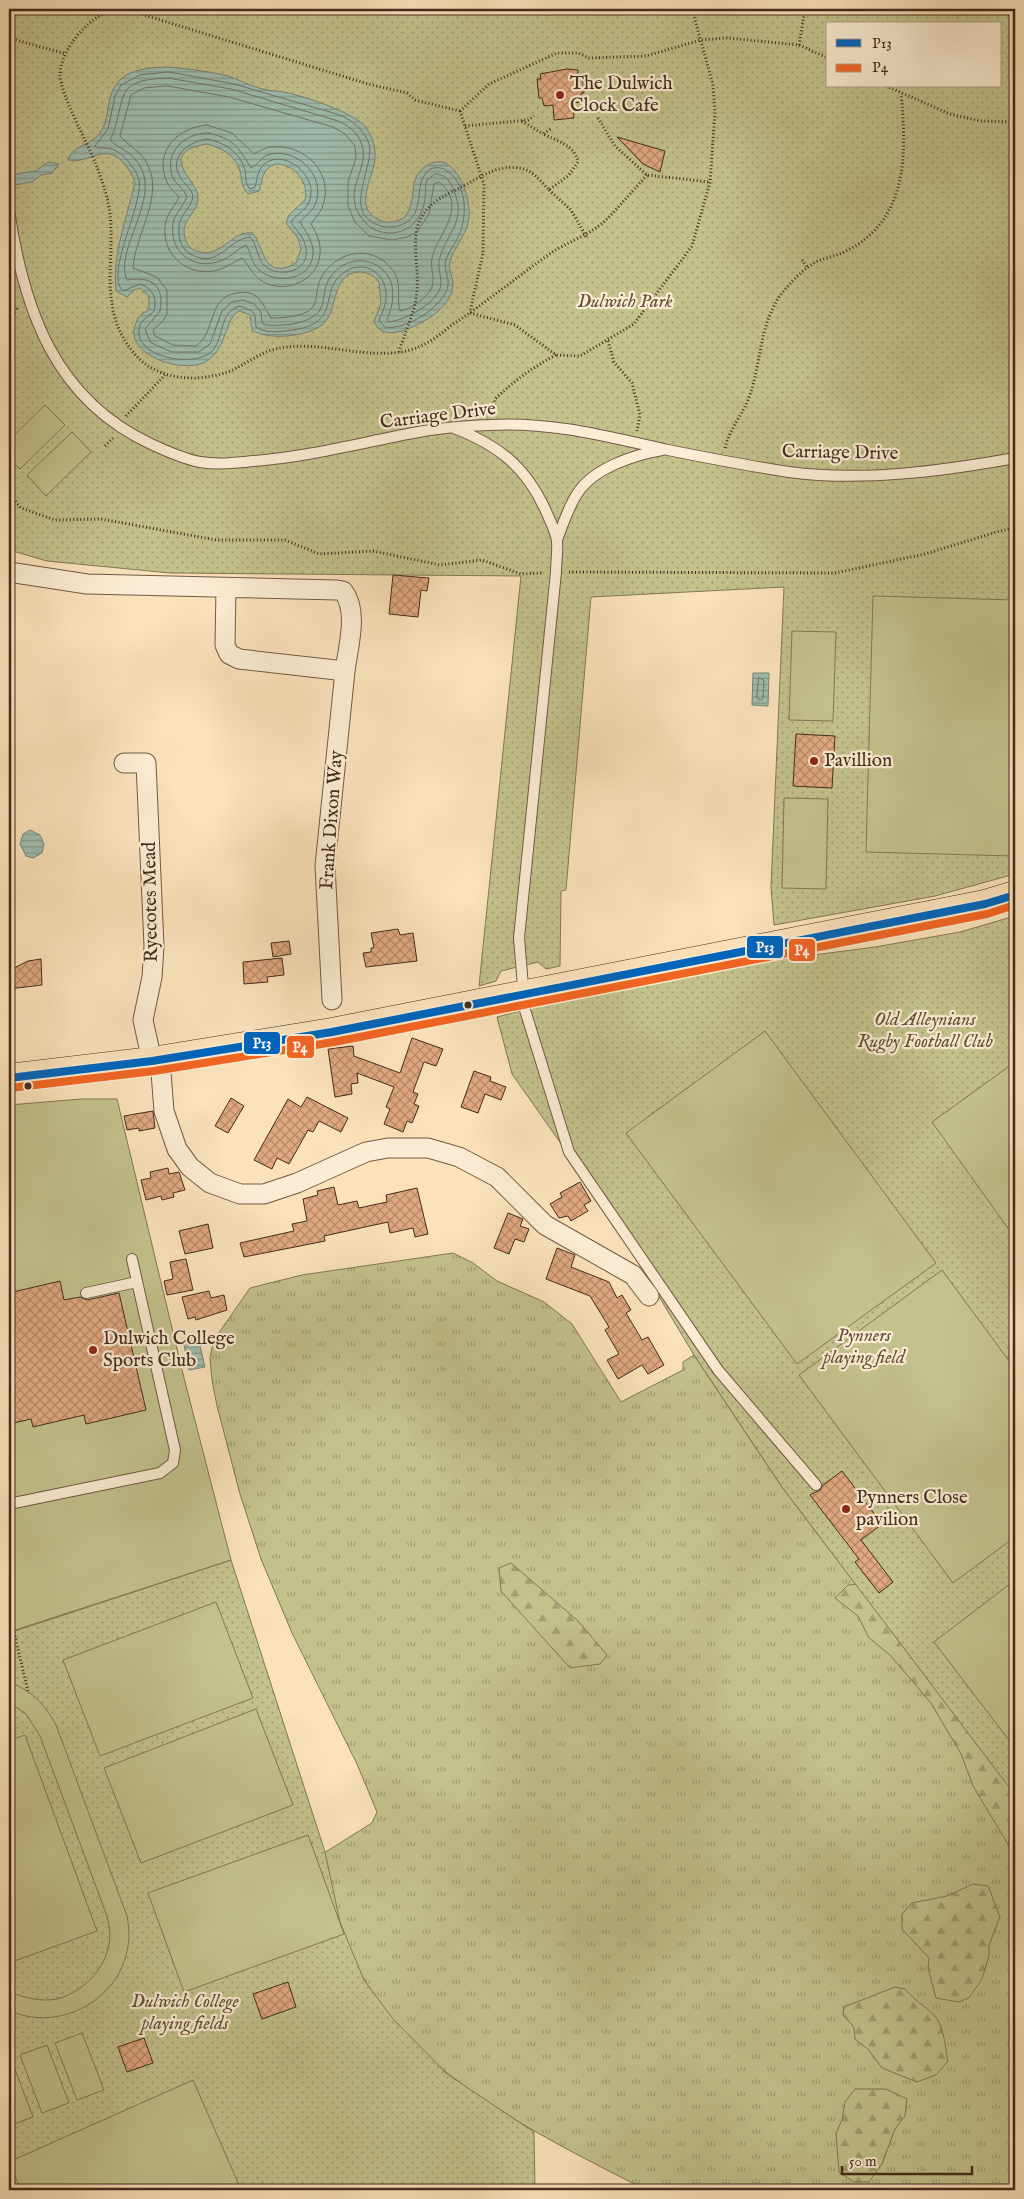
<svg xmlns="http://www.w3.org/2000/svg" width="1024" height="2199" font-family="'IM FELL English',serif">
  <defs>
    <pattern id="grass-tufts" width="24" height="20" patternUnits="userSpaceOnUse" patternTransform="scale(1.25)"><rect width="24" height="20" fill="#c3c28d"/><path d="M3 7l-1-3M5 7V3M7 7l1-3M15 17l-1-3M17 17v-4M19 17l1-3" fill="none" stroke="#a09e73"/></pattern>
    <pattern id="forest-firs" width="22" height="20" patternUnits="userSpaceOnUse" patternTransform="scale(1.25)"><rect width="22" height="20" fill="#c3c28d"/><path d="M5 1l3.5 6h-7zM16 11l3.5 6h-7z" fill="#a09e73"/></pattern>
    <pattern id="park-dots" width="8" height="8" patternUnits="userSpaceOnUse" patternTransform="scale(1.25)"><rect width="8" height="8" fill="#c3c28d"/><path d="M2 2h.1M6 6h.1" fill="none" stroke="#a09e73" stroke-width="1.8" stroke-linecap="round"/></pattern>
    <pattern id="water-rules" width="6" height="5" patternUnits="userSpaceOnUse" patternTransform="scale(1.25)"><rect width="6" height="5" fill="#9fbeb1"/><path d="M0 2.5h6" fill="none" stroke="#839b8f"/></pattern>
    <pattern id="building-cross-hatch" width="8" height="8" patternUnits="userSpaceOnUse" patternTransform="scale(1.25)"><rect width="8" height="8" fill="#e0a880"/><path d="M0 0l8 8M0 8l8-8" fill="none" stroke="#b78968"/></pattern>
  </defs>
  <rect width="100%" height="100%" fill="#fbe2bb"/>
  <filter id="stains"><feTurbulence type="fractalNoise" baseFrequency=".004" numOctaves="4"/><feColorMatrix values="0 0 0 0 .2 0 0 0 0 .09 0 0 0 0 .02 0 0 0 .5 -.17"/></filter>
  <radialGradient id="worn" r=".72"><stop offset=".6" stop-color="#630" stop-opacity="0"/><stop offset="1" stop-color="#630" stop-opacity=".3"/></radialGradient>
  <path fill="url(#grass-tufts)" stroke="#837655" d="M 453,1253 L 473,1263 L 497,1281 L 544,1302 L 572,1324 L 621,1402 L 683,1370 L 683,1362 L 694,1355 L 782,1487 L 1015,1795 L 1015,2190 L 648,2190 L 642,2188 C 547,2139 417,2077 364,1979 C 350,1954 339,1925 333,1897 C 330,1882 329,1868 324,1853 L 372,1823 L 377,1812 L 357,1764 L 292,1633 L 261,1559 L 240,1494 L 217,1406 L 212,1380 L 210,1358 L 212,1348 L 216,1337 L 250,1288 L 302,1275 Z"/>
  <path fill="url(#forest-firs)" stroke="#837655" d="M 511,1563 L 578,1621 L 607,1655 L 600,1664 L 570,1668 L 501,1591 L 499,1568 Z
    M 858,1584 L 1015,1770 L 1015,1856 L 973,1786 L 961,1754 L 931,1703 L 890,1655 L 869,1638 L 858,1616 L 835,1598 L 848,1585 Z
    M 973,1884 L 988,1886 L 1000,1917 L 989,1945 L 989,1956 L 982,1979 L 969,1998 L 959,2002 L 936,1998 L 928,1968 L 929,1958 L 902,1929 L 902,1914 L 912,1903 L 947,1896 Z
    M 895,1987 L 905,1989 C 914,2000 925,2006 934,2015 C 944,2025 945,2047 948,2061 L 936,2075 L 917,2082 L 882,2068 L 868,2049 L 855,2039 L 854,2027 L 843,2015 L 844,2007 Z
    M 855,2089 L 886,2089 L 907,2099 L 905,2116 L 895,2129 L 882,2164 L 869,2182 L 854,2182 L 839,2172 L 836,2133 L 842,2120 L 845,2102 Z"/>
  <path fill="url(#park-dots)" stroke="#837655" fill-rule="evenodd" d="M 9,9 L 1015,9 L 1015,874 L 935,896 L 774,925 L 771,887 L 784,587 L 591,597 L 566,890 L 561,891 L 560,966 L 546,969 L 538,962 L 501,971 L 496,981 L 479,986 L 521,576 L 170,573 L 47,561 L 9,550 ZM 828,24 L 1000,24 L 1000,86 L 828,86 Z
    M 1015,916 L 1015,1795 L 782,1487 L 694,1355 L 637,1260 L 569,1155 L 512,1074 L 497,1017 L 612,987 L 753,963 L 875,947 L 960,932 Z
    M 231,1560 L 325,1852 L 340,1922 L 364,1980 L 393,2019 L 447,2074 L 534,2132 L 535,2190 L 9,2190 L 9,1633 Z"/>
  <path fill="#c3c28d" stroke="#837655" d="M 45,405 L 65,425 L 20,469 L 9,458 L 9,440 Z
    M 72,432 L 91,452 L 46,496 L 27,475 Z
    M 873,596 L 1015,600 L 1015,856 L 866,852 Z
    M 792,631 L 836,632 L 833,721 L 789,720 Z
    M 784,798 L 828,799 L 826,889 L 782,888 Z
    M 765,1031 L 936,1263 L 797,1364 L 626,1133 Z
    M 1015,1062 L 1015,1238 L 932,1122 Z
    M 81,1099 L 117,1099 L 185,1382 L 231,1560 L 9,1632 L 9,1105 Z
    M 942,1270 L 1015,1369 L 1015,1537 L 953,1583 L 799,1375 Z
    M 1015,1580 L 1015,1748 L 934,1642 Z
    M 216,1602 L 253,1698 L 100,1756 L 63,1660 Z
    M 9,1682 C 31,1690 45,1704 56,1725 L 127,1916 C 129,1928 130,1939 127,1951 C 117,2002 56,2033 9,2010 L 9,1991 C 23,1998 41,2002 57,1999 C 85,1992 110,1964 110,1935 C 110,1929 108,1922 107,1916 L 40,1736 L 26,1714 L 9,1702 Z
    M 256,1709 L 293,1805 L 141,1863 L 104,1768 Z
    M 25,1735 L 97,1931 L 9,1963 L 9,1741 Z
    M 308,1835 L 344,1934 L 184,1992 L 148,1893 Z
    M 82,2033 L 104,2090 L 77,2100 L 55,2043 Z
    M 47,2045 L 69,2103 L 42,2113 L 20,2055 Z
    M 11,2059 L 33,2117 L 9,2126 L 9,2060 Z
    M 193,2080 L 239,2185 L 227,2190 L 21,2190 L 9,2162 Z"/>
  <path fill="url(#water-rules)" stroke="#7a8376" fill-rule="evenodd" d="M 169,67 C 188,69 219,72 236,79 C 246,83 263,91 275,91 C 294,92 351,111 365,126 C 372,135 376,147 375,158 C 374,178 352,207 379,220 C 388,224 397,222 405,217 C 417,201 409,179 422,169 C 452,143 471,193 469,217 C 468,234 454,246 450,262 C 448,270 453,277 453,285 C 452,309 418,327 398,332 C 386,334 378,332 374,321 L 381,304 L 379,282 C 374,276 368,272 359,272 C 332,273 338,307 325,322 C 311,337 268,341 252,330 L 250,315 L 240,311 C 225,315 228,350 205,362 C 183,374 122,355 136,323 C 138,316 144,313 149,309 L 149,296 L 140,288 L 134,290 L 127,297 L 116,291 C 112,253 127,219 135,182 C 132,174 128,168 123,162 C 104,142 88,165 68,160 C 72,145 92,145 100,133 C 106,124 107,114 109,103 C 115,70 140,68 169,67 ZM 206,144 C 221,147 235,155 240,171 C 242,180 241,187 248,194 L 259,191 C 261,185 262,177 265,172 C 277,152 311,174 305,200 L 289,215 L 286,223 L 298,238 L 301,249 L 296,263 C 262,283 264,243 252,233 C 231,230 221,260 196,251 C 191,249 188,246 186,241 C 178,221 197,215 198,198 C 200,182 154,154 206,144 Z
    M 48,162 L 59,164 L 52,173 L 41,175 L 32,182 L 9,186 L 9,175 L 36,171 Z
    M 753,673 L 769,673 L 768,706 L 752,705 Z
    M 30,830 L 40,835 L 44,844 L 42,853 L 33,858 L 26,856 L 20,844 L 23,834 Z
    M 198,1337 L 205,1367 L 189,1370 L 183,1340 Z"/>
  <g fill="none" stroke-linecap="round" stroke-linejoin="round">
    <path stroke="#717467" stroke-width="1" d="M 169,72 L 234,84 L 337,114 C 351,119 364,129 369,144 C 375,168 340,214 381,226 C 389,228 400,227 407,222 C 426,209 412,183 430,169 C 438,166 445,168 451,174 C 467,188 467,217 459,235 C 456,243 449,251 446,259 C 443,268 449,276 448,285 C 445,307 404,331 385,327 L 379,320 C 383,311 386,305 386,295 C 386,273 365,260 346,271 C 315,290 347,325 286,331 C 275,332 265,333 256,327 L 255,316 L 252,311 L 240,306 C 218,311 225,341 210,353 C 192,367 134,358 139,328 C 141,319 149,317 154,311 C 157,297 153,289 140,284 L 123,291 C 104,274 144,204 139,180 C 137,172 132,166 127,160 C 119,150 110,147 97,148 L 95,146 L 108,129 L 115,96 L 121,85 L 140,75 Z
      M 168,78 L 231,89 L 335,120 C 347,124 358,132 362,145 C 370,171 339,192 364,221 C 371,230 381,233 391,233 C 411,232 423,217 425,198 C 426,192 425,186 427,180 L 435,174 C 443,174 449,179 452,186 C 468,220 449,229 440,257 C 437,267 441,275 441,284 C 440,302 404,321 388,322 L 387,319 C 392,309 394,297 392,286 C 390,277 384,269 376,265 C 359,255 336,264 328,281 C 322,292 326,309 314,316 C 301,325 281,326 266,325 L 262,323 L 261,312 L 254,304 L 243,300 L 232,302 L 222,311 L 210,344 L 199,352 L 171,352 L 150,342 L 145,329 L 160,311 C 165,285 151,276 127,280 C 113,250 162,199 139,164 C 129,150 118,148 110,140 C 129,99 109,80 168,78 Z
      M 168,86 L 229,97 L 333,127 L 345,134 L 355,146 L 356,158 L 348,182 L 348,206 L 355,222 L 369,236 L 392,240 L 407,237 L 417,232 L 429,214 L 434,184 L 439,182 C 470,207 436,235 432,259 C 430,269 436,281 431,289 C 426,299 410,309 400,311 C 396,300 402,286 395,274 C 390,264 379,256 368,254 C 348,250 326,263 319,283 C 316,291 318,301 312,308 C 304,317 282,318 271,318 C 262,304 259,289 237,293 C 207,297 216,333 196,346 L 173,345 L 155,336 L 153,330 L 162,322 L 167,314 L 167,290 L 157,277 L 133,268 C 135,233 167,193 145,160 C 138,150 127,144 120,136 L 131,95 L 144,88 Z
      M 207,125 L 232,133 L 254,154 C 260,151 265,147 272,147 C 304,143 336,174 322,208 C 320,213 314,219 311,224 C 316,232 321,242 320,253 C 319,281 284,295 262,281 C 252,275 249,265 242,258 C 232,263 224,269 214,271 C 184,276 159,251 166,221 C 168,212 175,206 179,197 C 175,192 169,188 167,182 C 153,152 178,127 207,125 Z
      M 208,133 C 233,138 239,148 251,168 C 258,165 262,156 270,154 C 298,148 327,177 315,205 C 312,212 304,216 300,222 C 305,231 312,239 313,250 C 315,280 276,286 258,269 C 251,262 251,252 246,245 C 237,249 230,258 220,261 C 194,271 169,252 173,224 C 174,214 183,207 187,197 C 184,189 177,185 173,178 C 163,153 184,133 208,133 Z
      M 206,139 C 224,142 240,152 245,170 C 246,177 245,184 250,189 L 255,187 C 257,181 257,173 261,168 C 279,143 321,176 309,202 C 306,211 296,214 291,222 C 296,231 305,237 306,249 C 310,271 281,278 266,267 C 256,259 258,245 250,237 C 228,239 219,270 190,254 C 181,249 178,237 179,227 C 179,215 192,208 193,196 C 191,188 184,184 180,177 C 168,156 189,142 206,139 Z
      M 759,678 L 764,680 L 763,698 L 761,700 L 757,698 Z"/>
  </g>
  <path fill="url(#building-cross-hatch)" stroke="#432b1d" d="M 567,69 L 578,70 L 578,75 L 582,74 L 584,93 L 581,93 L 582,102 L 573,103 L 574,118 L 554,120 L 553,105 L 544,106 L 542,98 L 539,98 L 537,79 L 541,79 L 540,74 Z
    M 617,137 L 665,151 L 660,172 L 643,164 Z
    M 393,575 L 429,578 L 427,591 L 421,590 L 418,617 L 389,614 Z
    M 796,734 L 835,736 L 832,788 L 793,786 Z
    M 398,929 L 400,935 L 413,933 L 417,961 L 366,967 L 363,953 L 371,952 L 371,948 L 374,948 L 371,933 Z
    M 289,941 L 291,954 L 273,957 L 271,943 Z
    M 282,958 L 284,975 L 267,977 L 268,982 L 244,984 L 243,962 Z
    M 41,959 L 42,985 L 9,989 L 9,976 L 16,967 L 28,961 Z
    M 412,1038 L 443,1049 L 436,1066 L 424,1062 L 413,1092 L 418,1094 L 414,1104 L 419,1106 L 412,1123 L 407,1121 L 403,1132 L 384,1124 L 390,1109 L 386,1107 L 394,1087 L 357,1073 L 358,1083 L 351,1084 L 352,1094 L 335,1097 L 328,1049 L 353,1046 L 354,1056 L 400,1073 Z
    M 474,1071 L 491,1077 L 490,1081 L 506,1087 L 501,1100 L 485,1094 L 478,1113 L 461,1107 Z
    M 307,1097 L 348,1118 L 341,1132 L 319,1121 L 313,1132 L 308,1130 L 289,1164 L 277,1158 L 272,1169 L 254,1160 L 288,1099 L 301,1107 Z
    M 231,1098 L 244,1106 L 228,1133 L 215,1126 Z
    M 153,1111 L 155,1128 L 139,1131 L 139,1128 L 127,1130 L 124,1116 Z
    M 168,1168 L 169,1174 L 179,1172 L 185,1190 L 173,1193 L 174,1197 L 162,1200 L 161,1196 L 146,1200 L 141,1180 L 151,1178 L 150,1172 Z
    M 580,1182 L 591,1201 L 584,1205 L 588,1211 L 571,1221 L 568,1216 L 559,1218 L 550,1204 L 562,1197 L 560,1193 Z
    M 334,1187 L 338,1205 L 357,1201 L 359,1208 L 387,1202 L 386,1195 L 417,1188 L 428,1234 L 415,1237 L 413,1228 L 390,1233 L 388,1222 L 324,1236 L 325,1241 L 244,1257 L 240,1243 L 294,1231 L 292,1224 L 307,1221 L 303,1199 L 318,1195 L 317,1191 Z
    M 508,1213 L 523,1219 L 520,1226 L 529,1229 L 524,1242 L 515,1239 L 509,1254 L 494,1248 Z
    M 208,1224 L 213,1248 L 185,1254 L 179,1231 Z
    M 557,1248 L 575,1255 L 571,1267 L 609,1282 L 617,1298 L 622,1295 L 631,1310 L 626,1313 L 642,1340 L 648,1337 L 664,1365 L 648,1374 L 642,1365 L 618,1379 L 607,1360 L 619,1354 L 605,1330 L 609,1327 L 590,1296 L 546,1279 Z
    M 186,1259 L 193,1290 L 167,1295 L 164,1281 L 173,1279 L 170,1262 Z
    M 60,1281 L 64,1300 L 80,1297 L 87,1300 L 119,1293 L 146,1410 L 86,1424 L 84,1415 L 33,1427 L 31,1419 L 9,1424 L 9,1293 Z
    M 209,1291 L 211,1298 L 224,1295 L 227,1310 L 196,1320 L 195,1317 L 188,1319 L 182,1297 Z
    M 842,1471 L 882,1524 L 861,1540 L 893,1582 L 879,1593 L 855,1562 L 859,1559 L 810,1495 L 820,1490 L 823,1485 Z
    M 288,1982 L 296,2007 L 262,2019 L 253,1994 Z
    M 144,2038 L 153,2063 L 127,2072 L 118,2047 Z"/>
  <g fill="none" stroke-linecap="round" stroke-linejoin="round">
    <defs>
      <path id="lane" d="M 9,211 C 24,309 54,399 151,444 C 166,451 183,459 200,462 C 217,465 235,463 253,461 C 307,457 360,443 413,433 C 438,428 464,426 489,425 C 550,421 609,437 668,450 C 708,458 748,466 789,472 C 861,482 943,471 1015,458
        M 454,428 C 498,445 525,466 545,509 C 549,519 556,531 557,541 C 558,551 556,562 556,572 L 519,938 L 525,1010 L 569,1152 L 718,1370 L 816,1485
        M 557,540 C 563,524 568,508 577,494 C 593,468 634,455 662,450
        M 86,1293 L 137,1282
        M 9,1504 L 160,1473 L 173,1463 L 175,1450 L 132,1259"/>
      <path id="street" d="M 9,572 L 87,584 L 337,590 L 343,591 C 359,611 348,647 345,671 L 239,659 L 229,654 L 225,645 L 226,588
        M 124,763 L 146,763 L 154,946 L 152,977 L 143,1020 L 152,1061
        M 332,1000 L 325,866 L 345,671
        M 160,1060 L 164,1111 L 177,1149 L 190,1167 L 210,1183 L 240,1194 L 264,1194 L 297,1183 L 366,1152 L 388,1148 L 428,1148 L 459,1157 L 497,1177 L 545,1225 L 633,1275 L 649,1296"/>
      <path id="highway" d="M 9,1078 L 152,1061 L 332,1032 L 985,904 L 1015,895"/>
    </defs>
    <use href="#lane" stroke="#715944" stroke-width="12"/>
    <use href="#street" stroke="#715944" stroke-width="21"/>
    <use href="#highway" stroke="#432b1d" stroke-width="29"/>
    <path stroke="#432b1d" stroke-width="3" stroke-dasharray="1 2.5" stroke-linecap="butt" d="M 9,38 L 66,54
      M 799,45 L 805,9
      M 886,86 L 950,114 L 980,121 L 1015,122
      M 460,111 L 415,100 L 407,93 L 368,84 L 128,10 C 110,9 97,15 84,28 C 73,39 60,58 60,75 C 60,93 87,142 95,162 C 101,178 108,196 110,214 C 115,262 98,309 133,352 C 155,380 195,383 228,372 C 243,366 256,355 272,350 C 316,337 365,362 410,350 C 426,346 439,335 452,325 C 485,303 516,278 548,255 C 566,242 591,235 607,219 C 621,205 633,190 647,175
      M 460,111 L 489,84 L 557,53 L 578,53 L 589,58 L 646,56 L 701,40 L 727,38 L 799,45 L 828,58
      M 460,111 L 484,184 L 483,253 L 470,312
      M 598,118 L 615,146 L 647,175 L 710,182
      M 522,121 L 543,134
      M 465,126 L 528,120 L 534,116
      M 549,190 L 571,210 L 587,238
      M 802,260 L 808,268
      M 470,313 L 515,325 L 556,355 L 580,356 L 634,324 L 692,246 L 710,182 L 715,113 L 713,85 L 692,9
      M 9,321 L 18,307
      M 608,341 L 614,362 L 632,383 L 640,415 L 637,431
      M 399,352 C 405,331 416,311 417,290 C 419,268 412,246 418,225 C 426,201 449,194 469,183 C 484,174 501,165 519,168 C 532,169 541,182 549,190 L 569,175 L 578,162 C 575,145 557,141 543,134 L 551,129
      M 494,412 L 495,399 C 514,381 533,367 556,355
      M 126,416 L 165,375
      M 105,446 L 113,438
      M 725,448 C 729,430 741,417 748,400 C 762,365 758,325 782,293 C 791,282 803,269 816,262 C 826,257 838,256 848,250 C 908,219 907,153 901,94
      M 9,493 L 21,508 L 55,520 L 101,519 L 216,540 L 285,540 L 319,554 L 373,551 L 440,565 L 482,560 L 521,574 L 542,573
      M 569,572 L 835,573 L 925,554 L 1000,531 L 1015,528
      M 9,1612 L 28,1691"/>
    <use href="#lane" stroke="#fcecd3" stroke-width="10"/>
    <use href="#street" stroke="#fcecd3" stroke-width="19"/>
    <use href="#highway" stroke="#fbe2bb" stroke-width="28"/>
    <defs>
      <path id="bus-1" d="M 9,1078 L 152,1061 L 332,1032 L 985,904 L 1015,895"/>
      <path id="bus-2" d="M 10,1088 L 154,1071 L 334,1042 L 987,914 L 1015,905"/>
    </defs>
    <use href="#bus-1" stroke="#fcecd3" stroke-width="11"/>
    <use href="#bus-2" stroke="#fcecd3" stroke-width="11"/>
    <use href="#bus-1" stroke="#0065bd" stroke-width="8"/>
    <use href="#bus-2" stroke="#f26522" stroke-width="8"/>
  </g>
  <g fill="#8f2418" stroke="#fcecd3" stroke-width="2">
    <circle cx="560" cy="95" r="5"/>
    <circle cx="814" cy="761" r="5"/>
    <circle cx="93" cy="1350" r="5"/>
    <circle cx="846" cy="1509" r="5"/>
  </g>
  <g fill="#432b1d" stroke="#fcecd3" stroke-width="2">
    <circle cx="468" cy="1005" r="4.5"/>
    <circle cx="28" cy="1086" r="4.5"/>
  </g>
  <g text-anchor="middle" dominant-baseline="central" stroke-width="4.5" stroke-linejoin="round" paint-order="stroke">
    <g font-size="19" fill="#432b1d" stroke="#fcecd3" text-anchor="start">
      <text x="570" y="84">The Dulwich<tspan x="570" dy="22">Clock Cafe</tspan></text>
      <text x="824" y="761">Pavillion</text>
      <text x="103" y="1339">Dulwich College<tspan x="103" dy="22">Sports Club</tspan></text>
      <text x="856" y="1498">Pynners Close<tspan x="856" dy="22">pavilion</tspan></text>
    </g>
    <g font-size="19" font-style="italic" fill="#635139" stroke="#fcecd3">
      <text x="625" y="302">Dulwich Park</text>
      <text x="925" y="1020">Old Alleynians<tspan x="925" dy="22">Rugby Football Club</tspan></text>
      <text x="864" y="1336">Pynners<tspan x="864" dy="22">playing field</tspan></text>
      <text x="185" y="2002">Dulwich College<tspan x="185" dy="22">playing fields</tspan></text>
    </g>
    <g font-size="19" fill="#432b1d" stroke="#fcecd3">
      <text transform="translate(438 416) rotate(-7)">Carriage Drive</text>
      <text transform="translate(840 453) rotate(1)">Carriage Drive</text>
      <text transform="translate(332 820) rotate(-86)">Frank Dixon Way</text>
      <text transform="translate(151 902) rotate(-91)">Ryecotes Mead</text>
    </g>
  </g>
  <g stroke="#fcecd3" stroke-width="2">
    <rect x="746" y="935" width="38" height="24" rx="5" fill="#0065bd"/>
    <rect x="788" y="938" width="28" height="24" rx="5" fill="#f26522"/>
    <rect x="243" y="1031" width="38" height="24" rx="5" fill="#0065bd"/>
    <rect x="286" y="1035" width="29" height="24" rx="5" fill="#f26522"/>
  </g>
  <g font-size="14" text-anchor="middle" font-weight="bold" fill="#fff">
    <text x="765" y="952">P13</text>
    <text x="802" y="955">P4</text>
    <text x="262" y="1048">P13</text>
    <text x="300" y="1052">P4</text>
  </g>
  <rect width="1024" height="2199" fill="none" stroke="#fbe2bb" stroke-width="30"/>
  <rect x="10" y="10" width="1004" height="2179" fill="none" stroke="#432b1d" stroke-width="2.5"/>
  <rect x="15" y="15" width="994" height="2169" fill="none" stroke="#432b1d"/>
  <rect x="826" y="22" width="175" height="65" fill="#fcecd3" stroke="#b29f8a"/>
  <rect x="836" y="39" width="25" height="8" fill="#0065bd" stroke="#b29f8a"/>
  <text x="872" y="48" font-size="15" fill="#432b1d">P13</text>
  <rect x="836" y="64" width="25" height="8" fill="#f26522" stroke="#b29f8a"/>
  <text x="872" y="72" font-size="15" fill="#432b1d">P4</text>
  <path d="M842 2166v8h130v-8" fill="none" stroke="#432b1d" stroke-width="2.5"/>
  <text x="849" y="2166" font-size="15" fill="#432b1d" stroke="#fcecd3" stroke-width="4" paint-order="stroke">50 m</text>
  <rect width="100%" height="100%" filter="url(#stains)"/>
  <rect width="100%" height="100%" fill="url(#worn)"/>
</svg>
